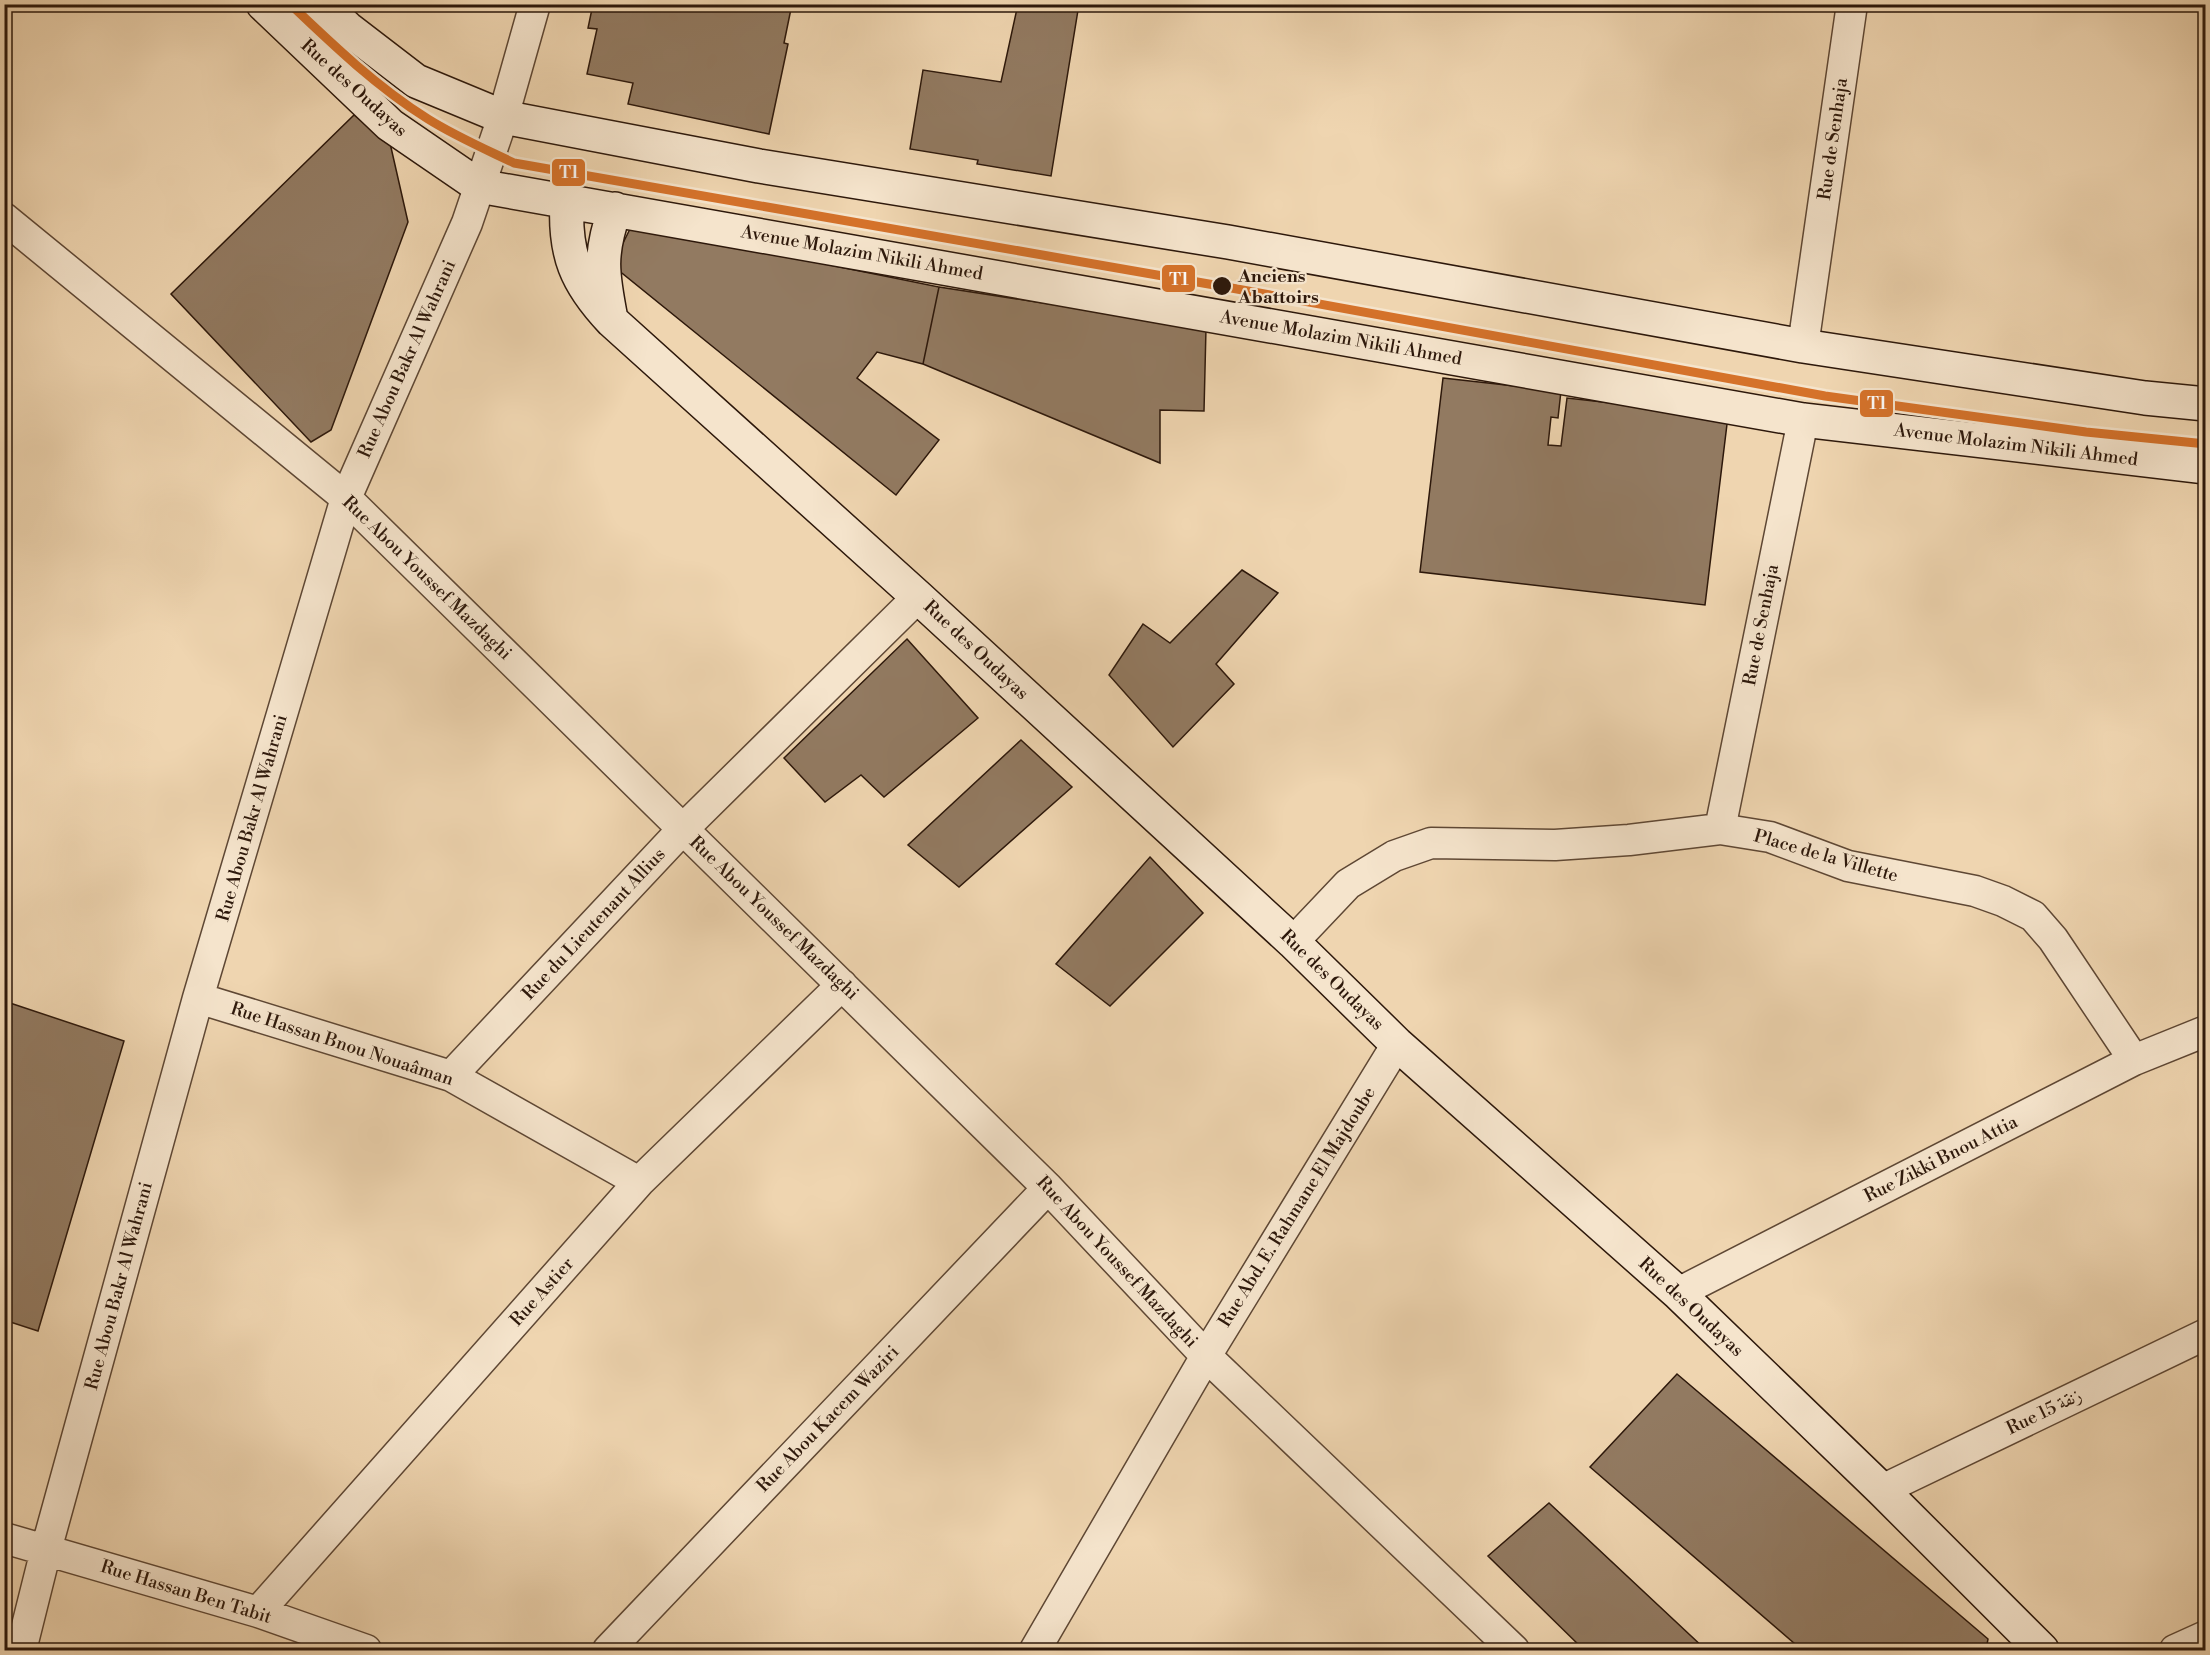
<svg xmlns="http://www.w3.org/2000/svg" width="2210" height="1655" font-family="'Libre Bodoni',Amiri,serif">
  <rect width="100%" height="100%" fill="#efd5b0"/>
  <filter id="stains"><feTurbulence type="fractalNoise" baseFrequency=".00333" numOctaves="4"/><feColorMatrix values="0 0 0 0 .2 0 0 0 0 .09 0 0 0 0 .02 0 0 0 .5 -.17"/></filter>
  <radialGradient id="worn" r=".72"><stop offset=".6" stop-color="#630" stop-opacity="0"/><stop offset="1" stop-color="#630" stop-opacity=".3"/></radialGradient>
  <path fill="#927a61" stroke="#2d180b" stroke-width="1.5" d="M 593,4 L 792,4 L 784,43 L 788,44 L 769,134 L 628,104 L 633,83 L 587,74 L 597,29 L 588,28 Z
    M 1018,4 L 1079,4 L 1051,176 L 977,164 L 978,160 L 910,149 L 923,70 L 1001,82 Z
    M 354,115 L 390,143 L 408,222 L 331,430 L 311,442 L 171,294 Z
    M 632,225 L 939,287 L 923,364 L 877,352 L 857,378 L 939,440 L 896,495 L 612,265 Z
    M 939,287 L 1206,328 L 1204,411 L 1160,410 L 1160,463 L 923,364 Z
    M 1443,378 L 1561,391 L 1558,418 L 1551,417 L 1548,445 L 1561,446 L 1567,398 L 1728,416 L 1705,605 L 1420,572 Z
    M 1242,570 L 1278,593 L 1216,664 L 1234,684 L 1173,747 L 1109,675 L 1143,624 L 1170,643 Z
    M 907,639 L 978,718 L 884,797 L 861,775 L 825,802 L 784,758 Z
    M 1021,740 L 1072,787 L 959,887 L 908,845 Z
    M 1150,857 L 1203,913 L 1110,1006 L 1056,964 Z
    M 4,1001 L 124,1041 L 38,1331 L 4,1320 Z
    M 1677,1374 L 1988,1639 L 1986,1650 L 1802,1650 L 1590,1467 Z
    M 1549,1503 L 1706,1650 L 1584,1650 L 1488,1556 Z"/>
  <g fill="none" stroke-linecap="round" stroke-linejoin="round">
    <defs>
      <path id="street" d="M 4,218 L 346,498 L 1048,1188 L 1206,1356 L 1514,1650
        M 1803,346 L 1852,4
        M 1720,829 L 1803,420
        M 1293,942 L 1348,884 L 1394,856 L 1431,843 L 1555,845 L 1629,840 L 1720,829 L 1770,837 L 1848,866 L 1975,891 L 2003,901 L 2033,916 L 2053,939 L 2134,1060
        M 198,998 L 451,1076 L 639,1182
        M 451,1076 L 683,829 L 918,597
        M 1678,1293 L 2134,1060 L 2206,1031
        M 1882,1490 L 2206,1334
        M 4,1538 L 258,1612 L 366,1650
        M 258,1612 L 639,1182 L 842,985
        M 21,1650 L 46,1550 L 198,998 L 346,498 L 467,223 L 503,117 L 535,4
        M 608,1650 L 1048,1188
        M 1035,1650 L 1206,1356 L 1397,1044
        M 2175,1650 L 2206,1636"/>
      <path id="secondary" d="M 263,4 L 390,125 L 479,186 L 1803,420 L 2206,467
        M 322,4 L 347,28 L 416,81 L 503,117 L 759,166 L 1228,242 L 1803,346 L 2145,398 L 2206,404
        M 567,201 C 564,254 576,283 612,321 L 918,597 L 1293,942 L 1397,1044 L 1678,1293 L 1882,1490 L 2042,1650
        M 611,319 C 602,273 599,254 615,209"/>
    </defs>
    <use href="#street" stroke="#5e4734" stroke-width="33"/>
    <use href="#secondary" stroke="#2d180b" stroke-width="36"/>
    <use href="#street" stroke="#f5e4cc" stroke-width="30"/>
    <use href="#secondary" stroke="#f5e4cc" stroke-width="33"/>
    <defs>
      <path id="tram-1" d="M 290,4 C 333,45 377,87 428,119 C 455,136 485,149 514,163 L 1226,287 L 1825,396 L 2086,432 L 2206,444"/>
    </defs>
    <use href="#tram-1" stroke="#f5e4cc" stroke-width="14"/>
    <use href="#tram-1" stroke="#d5722a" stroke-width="9"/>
  </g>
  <circle fill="#2d180b" stroke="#f5e4cc" stroke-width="2" cx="1222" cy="286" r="10"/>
  <g text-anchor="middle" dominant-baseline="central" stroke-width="4.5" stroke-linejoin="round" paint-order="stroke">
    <g font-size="18" fill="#2d180b" stroke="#f5e4cc">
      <text transform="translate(354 88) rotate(42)">Rue des Oudayas</text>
      <text transform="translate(1833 139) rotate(-82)">Rue de Senhaja</text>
      <text transform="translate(862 253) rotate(10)">Avenue Molazim Nikili Ahmed</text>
      <text transform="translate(1341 338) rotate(10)">Avenue Molazim Nikili Ahmed</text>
      <text transform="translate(407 359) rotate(-66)">Rue Abou Bakr Al Wahrani</text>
      <text transform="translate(2016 445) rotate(7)">Avenue Molazim Nikili Ahmed</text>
      <text transform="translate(427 578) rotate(44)">Rue Abou Youssef Mazdaghi</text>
      <text transform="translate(1761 625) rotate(-79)">Rue de Senhaja</text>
      <text transform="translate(976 650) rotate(43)">Rue des Oudayas</text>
      <text transform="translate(252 818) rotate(-74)">Rue Abou Bakr Al Wahrani</text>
      <text transform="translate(1826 856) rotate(16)">Place de la Villette</text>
      <text transform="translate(774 918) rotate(44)">Rue Abou Youssef Mazdaghi</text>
      <text transform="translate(594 924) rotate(-47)">Rue du Lieutenant Allius</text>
      <text transform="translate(1332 980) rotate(44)">Rue des Oudayas</text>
      <text transform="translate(342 1044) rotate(18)">Rue Hassan Bnou Nouaâman</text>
      <text transform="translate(1941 1159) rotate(-27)">Rue Zikki Bnou Attia</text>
      <text transform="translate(1297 1207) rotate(-58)">Rue Abd. E. Rahmane El Majdoube</text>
      <text transform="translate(1117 1262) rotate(47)">Rue Abou Youssef Mazdaghi</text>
      <text transform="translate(119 1286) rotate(-75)">Rue Abou Bakr Al Wahrani</text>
      <text transform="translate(542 1292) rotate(-48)">Rue Astier</text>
      <text transform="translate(1691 1307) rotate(43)">Rue des Oudayas</text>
      <text transform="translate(2044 1412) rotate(-26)">Rue 15 زنقة</text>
      <text transform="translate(828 1419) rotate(-46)">Rue Abou Kacem Waziri</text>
      <text transform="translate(186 1592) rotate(17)">Rue Hassan Ben Tabit</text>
    </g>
    <g font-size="18" font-weight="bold" fill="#2d180b" stroke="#f5e4cc" text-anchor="start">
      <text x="1238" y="276">Anciens<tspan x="1238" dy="21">Abattoirs</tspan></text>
    </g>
  </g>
  <g stroke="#f5e4cc" stroke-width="2">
    <rect x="551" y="158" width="35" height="29" rx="6" fill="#d5722a"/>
    <rect x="1161" y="264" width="35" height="29" rx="6" fill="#d5722a"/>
    <rect x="1859" y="389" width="35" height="29" rx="6" fill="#d5722a"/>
  </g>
  <g font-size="16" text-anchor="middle" font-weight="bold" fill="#fff">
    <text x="569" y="178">T1</text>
    <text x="1179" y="285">T1</text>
    <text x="1877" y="409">T1</text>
  </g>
  <rect width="2210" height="1655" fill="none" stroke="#efd5b0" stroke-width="24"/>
  <rect x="6" y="6" width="2198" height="1643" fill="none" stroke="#2d180b" stroke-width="3"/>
  <rect x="12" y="12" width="2186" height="1631" fill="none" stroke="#2d180b" stroke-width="1.5"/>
  <rect width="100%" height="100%" filter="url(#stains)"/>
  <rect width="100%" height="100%" fill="url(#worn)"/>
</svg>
